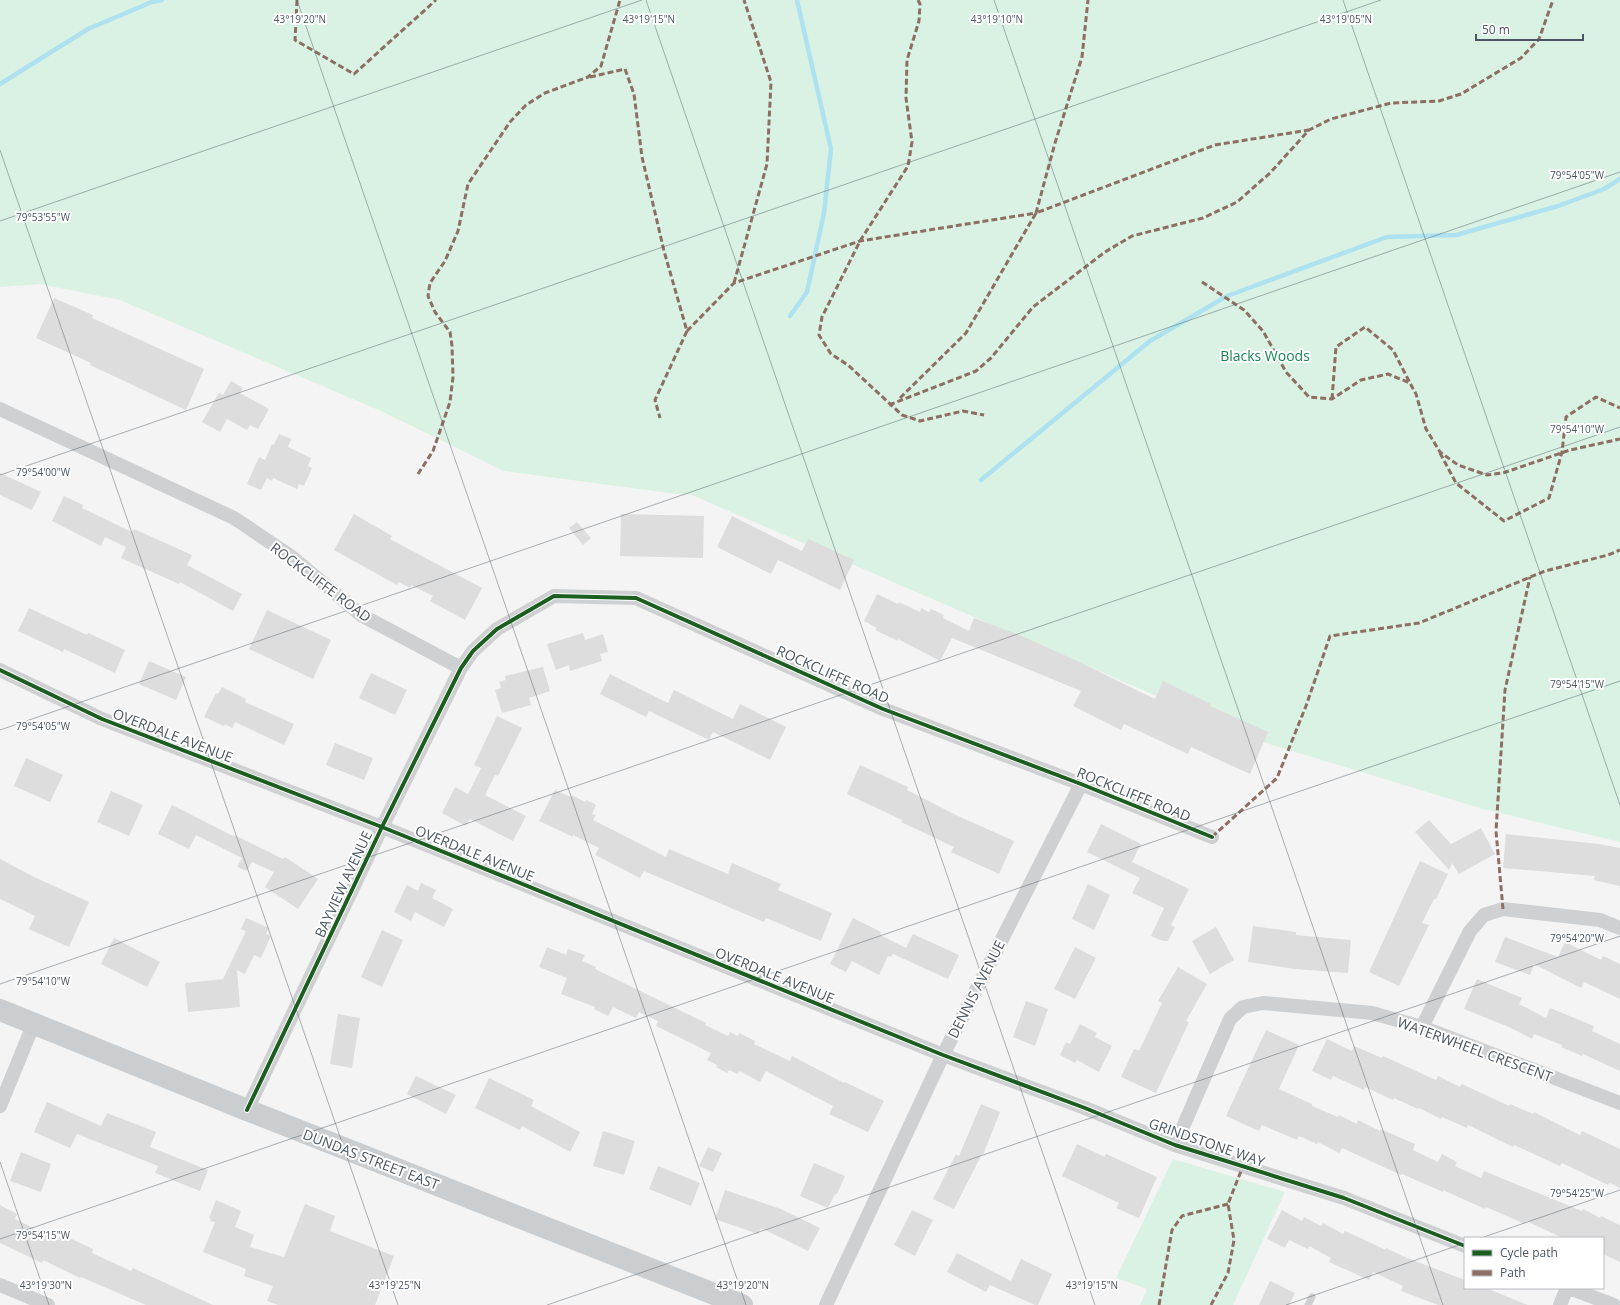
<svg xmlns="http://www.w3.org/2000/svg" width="1620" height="1305" font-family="'Open Sans',sans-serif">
  <rect width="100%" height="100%" fill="#f4f4f4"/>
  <path fill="#d9f2e3" d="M 0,0 L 1620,0 L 1620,842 L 1483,809 L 1263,742 L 692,495 L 677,494 L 504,471 L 381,411 L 120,300 L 40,284 L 0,287 Z
    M 1173,1159 L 1285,1192 L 1233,1305 L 1140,1305 L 1147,1289 L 1116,1278 Z"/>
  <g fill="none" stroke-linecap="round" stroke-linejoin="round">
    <path stroke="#aee2f0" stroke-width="4.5" d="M 0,84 L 88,29 L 152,2 L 162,0
      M 790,316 L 807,292 L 824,213 L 831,149 L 797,0
      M 981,480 L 1150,341 L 1227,296 L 1387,237 L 1456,235 L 1558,206 L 1604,189 L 1620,179"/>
  </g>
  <path fill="#ddddde" d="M 54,298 L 93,315 L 92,318 L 204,369 L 186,410 L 90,365 L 91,363 L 36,338 Z
    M 231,381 L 243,388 L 240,393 L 269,409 L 258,429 L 250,425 L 247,430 L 227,419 L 220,432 L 202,422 L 219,393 L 223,395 Z
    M 279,434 L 291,439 L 288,447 L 311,458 L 308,466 L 312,468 L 304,486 L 299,484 L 297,489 L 273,478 L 272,481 L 267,478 L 261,490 L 247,484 L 259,457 L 265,460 L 272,444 L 274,445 Z
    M 0,473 L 41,492 L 32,510 L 0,495 Z
    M 64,496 L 83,505 L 82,508 L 132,532 L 134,529 L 192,555 L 187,565 L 242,594 L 233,611 L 180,582 L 179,584 L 121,558 L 126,547 L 105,537 L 101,546 L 52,521 Z
    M 354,514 L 392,536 L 390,539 L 482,588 L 465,620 L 430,601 L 433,596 L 411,585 L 410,588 L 399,582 L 397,585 L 334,550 Z
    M 621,514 L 704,516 L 703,558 L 620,556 Z
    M 732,516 L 802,551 L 808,539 L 854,560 L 840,590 L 778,560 L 771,574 L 717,547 Z
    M 577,522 L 591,538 L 583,545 L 569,528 Z
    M 877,594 L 898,604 L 899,602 L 920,612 L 921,608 L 929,612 L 931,609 L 944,615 L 943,618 L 969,631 L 974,618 L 1017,634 L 1075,660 L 1155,699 L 1163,681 L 1211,704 L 1210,706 L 1268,732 L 1250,774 L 1191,747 L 1188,754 L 1124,724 L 1121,730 L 1073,706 L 1081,691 L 952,638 L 940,661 L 898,639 L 898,641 L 875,630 L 877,628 L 864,621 Z
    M 29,608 L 87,635 L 88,633 L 125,650 L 115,673 L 64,649 L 63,652 L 18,631 Z
    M 267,610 L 331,640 L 313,679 L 249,649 Z
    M 583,633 L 585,640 L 603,634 L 608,652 L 600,654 L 602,661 L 570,671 L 569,665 L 556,670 L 547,644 Z
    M 149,661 L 186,677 L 176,700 L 139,684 Z
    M 543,667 L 550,691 L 529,698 L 531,705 L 502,713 L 495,690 L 501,688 L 499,682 L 506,680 L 505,676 Z
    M 371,673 L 407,690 L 395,715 L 359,698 Z
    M 610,674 L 668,703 L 674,690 L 733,719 L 740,704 L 786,727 L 770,760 L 713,732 L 709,740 L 649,711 L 646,717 L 600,694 Z
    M 222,687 L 246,699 L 245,702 L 294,724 L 284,745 L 235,722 L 232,728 L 225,724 L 224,726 L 204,717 L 216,693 L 218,694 Z
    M 497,716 L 522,728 L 498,776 L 495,775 L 485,795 L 526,816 L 513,841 L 470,819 L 466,826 L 442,813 L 455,787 L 468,794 L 481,768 L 474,765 Z
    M 335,743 L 373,758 L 364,780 L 326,765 Z
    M 26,758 L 63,775 L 50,802 L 14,786 Z
    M 860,765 L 908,787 L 907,790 L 958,816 L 1014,841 L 999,874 L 951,852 L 954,847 L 901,822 L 902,820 L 847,794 Z
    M 555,790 L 571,797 L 572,795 L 585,802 L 587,800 L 596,805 L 592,814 L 596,815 L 593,820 L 666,857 L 669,849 L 728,874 L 732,863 L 781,884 L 778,890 L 832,913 L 821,941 L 766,918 L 764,922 L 644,871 L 640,878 L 595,855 L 599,848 L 573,835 L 573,837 L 539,821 Z
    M 111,791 L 143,805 L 129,836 L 97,822 Z
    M 172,805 L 233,836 L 234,835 L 283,859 L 285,857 L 318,879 L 298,909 L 265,887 L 274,872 L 252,862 L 247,871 L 237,867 L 242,858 L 196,835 L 189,849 L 158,834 Z
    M 1429,820 L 1451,844 L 1481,828 L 1495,854 L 1459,874 L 1452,863 L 1449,870 L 1415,832 Z
    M 1101,824 L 1141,844 L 1132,862 L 1189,889 L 1171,925 L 1175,927 L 1168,941 L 1163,941 L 1151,936 L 1164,908 L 1132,893 L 1140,878 L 1087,852 Z
    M 1506,834 L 1599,844 L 1620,848 L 1620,886 L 1594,880 L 1595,876 L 1503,868 Z
    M 0,859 L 32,876 L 89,902 L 69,947 L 29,929 L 35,916 L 0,899 Z
    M 1420,861 L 1448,874 L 1436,899 L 1434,899 L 1422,923 L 1429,925 L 1399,986 L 1369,972 Z
    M 421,883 L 436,890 L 432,898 L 453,909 L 444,927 L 415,912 L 411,921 L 394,912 L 407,885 L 418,891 Z
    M 1088,884 L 1110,895 L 1094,930 L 1072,919 Z
    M 246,918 L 269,928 L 266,934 L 271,936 L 261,958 L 254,955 L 245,974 L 237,970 L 240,1007 L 188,1012 L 185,983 L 223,979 L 246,931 L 241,929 Z
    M 853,918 L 881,932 L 880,935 L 906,948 L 913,934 L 959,955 L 948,979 L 893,954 L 891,957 L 888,956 L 879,975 L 852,961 L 846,972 L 830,964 Z
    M 1253,926 L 1296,932 L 1296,935 L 1351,940 L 1348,973 L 1295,969 L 1248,962 Z
    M 1216,927 L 1234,960 L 1210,974 L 1192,941 Z
    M 382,930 L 403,940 L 382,987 L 361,977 Z
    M 1505,937 L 1558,957 L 1565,942 L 1601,960 L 1603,956 L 1620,964 L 1620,999 L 1584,982 L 1581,988 L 1534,964 L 1530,975 L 1495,962 Z
    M 114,938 L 160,962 L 147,987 L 101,964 Z
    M 547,947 L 566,955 L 568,949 L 585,955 L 582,961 L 596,967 L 595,969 L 706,1023 L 705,1025 L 728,1036 L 730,1032 L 738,1036 L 739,1033 L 755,1041 L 754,1044 L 790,1061 L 792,1056 L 844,1083 L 845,1082 L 884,1101 L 868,1132 L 829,1114 L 833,1106 L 766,1071 L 760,1082 L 739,1071 L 738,1074 L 729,1070 L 727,1073 L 716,1067 L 717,1065 L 707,1060 L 711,1053 L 656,1026 L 658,1021 L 639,1012 L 636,1018 L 613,1007 L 608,1016 L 594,1009 L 595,1007 L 561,994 L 567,978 L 539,967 Z
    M 1075,947 L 1096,958 L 1075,999 L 1054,989 Z
    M 1178,967 L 1207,984 L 1186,1021 L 1189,1022 L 1156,1093 L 1121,1077 L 1134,1049 L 1139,1051 L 1162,1003 L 1158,1001 Z
    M 1477,979 L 1522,998 L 1519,1004 L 1546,1018 L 1550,1008 L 1594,1026 L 1592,1031 L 1620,1044 L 1620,1071 L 1583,1054 L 1582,1056 L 1561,1047 L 1562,1045 L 1534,1034 L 1532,1039 L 1509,1027 L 1464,1009 Z
    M 1026,1001 L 1048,1009 L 1035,1046 L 1013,1037 Z
    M 338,1014 L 360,1018 L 352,1068 L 330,1064 Z
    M 1080,1024 L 1097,1033 L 1095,1037 L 1112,1046 L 1099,1072 L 1077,1060 L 1075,1063 L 1060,1055 L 1066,1042 L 1070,1044 Z
    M 1266,1030 L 1299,1045 L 1279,1089 L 1312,1104 L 1312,1106 L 1338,1117 L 1339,1115 L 1357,1124 L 1358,1120 L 1380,1131 L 1380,1129 L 1399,1137 L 1415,1144 L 1413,1150 L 1438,1162 L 1442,1154 L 1457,1162 L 1455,1166 L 1481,1178 L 1484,1171 L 1582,1211 L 1583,1209 L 1600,1218 L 1601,1216 L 1620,1225 L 1620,1262 L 1603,1254 L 1603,1238 L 1563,1238 L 1526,1221 L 1525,1224 L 1486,1207 L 1485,1209 L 1443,1190 L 1443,1192 L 1402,1174 L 1401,1175 L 1342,1148 L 1339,1153 L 1318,1142 L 1317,1144 L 1299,1136 L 1297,1140 L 1262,1125 L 1259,1131 L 1226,1116 Z
    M 1327,1039 L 1352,1051 L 1354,1046 L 1382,1058 L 1383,1056 L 1436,1080 L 1438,1076 L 1460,1087 L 1462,1084 L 1509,1106 L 1510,1104 L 1533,1114 L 1534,1112 L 1580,1135 L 1582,1131 L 1620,1149 L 1620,1188 L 1610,1183 L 1608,1185 L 1562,1163 L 1560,1166 L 1514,1145 L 1513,1147 L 1468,1125 L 1467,1128 L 1442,1117 L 1441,1119 L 1419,1108 L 1418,1109 L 1394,1098 L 1393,1100 L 1365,1087 L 1364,1090 L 1333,1076 L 1331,1080 L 1312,1071 Z
    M 416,1076 L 456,1095 L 446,1114 L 407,1094 Z
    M 489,1078 L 534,1100 L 531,1106 L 580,1132 L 570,1152 L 522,1126 L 520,1130 L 475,1108 Z
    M 47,1102 L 101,1126 L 107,1113 L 156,1132 L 150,1147 L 208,1170 L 200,1191 L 155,1173 L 158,1166 L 77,1134 L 70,1148 L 34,1132 Z
    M 981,1104 L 1000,1112 L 983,1155 L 982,1154 L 954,1209 L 933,1199 L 956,1154 L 959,1156 Z
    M 603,1131 L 635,1141 L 624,1175 L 593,1166 Z
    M 1077,1144 L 1105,1157 L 1106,1154 L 1157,1177 L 1139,1218 L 1116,1208 L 1119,1203 L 1062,1176 Z
    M 708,1147 L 722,1153 L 713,1172 L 699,1166 Z
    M 21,1152 L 51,1164 L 41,1192 L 10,1181 Z
    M 814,1163 L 845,1176 L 837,1194 L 835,1194 L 828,1208 L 800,1196 Z
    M 658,1166 L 700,1183 L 691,1206 L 649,1189 Z
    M 725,1190 L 781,1209 L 820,1228 L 808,1251 L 761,1228 L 758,1234 L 715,1219 Z
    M 216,1200 L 241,1211 L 235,1227 L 254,1235 L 250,1247 L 284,1257 L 305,1204 L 335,1216 L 330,1231 L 394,1256 L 375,1305 L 278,1305 L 267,1301 L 273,1286 L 244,1276 L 246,1269 L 203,1252 L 215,1222 L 210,1221 L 211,1219 L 209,1218 Z
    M 0,1205 L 17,1214 L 15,1219 L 58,1240 L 61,1234 L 93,1249 L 92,1253 L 131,1271 L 133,1268 L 213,1305 L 146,1305 L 81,1277 L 80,1278 L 43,1260 L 42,1263 L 0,1243 Z
    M 912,1210 L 933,1220 L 915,1256 L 894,1245 Z
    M 1282,1210 L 1302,1221 L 1304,1217 L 1321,1226 L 1323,1223 L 1343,1234 L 1345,1231 L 1386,1250 L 1386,1248 L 1407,1258 L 1465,1280 L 1465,1288 L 1486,1288 L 1528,1305 L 1438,1305 L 1401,1291 L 1403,1286 L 1373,1272 L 1369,1280 L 1329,1262 L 1331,1258 L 1309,1246 L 1308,1249 L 1289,1240 L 1285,1248 L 1267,1239 Z
    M 957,1253 L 1011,1281 L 1021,1259 L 1052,1274 L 1038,1305 L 1035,1305 L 990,1285 L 986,1292 L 947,1272 Z
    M 1270,1281 L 1295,1293 L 1289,1305 L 1259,1305 Z"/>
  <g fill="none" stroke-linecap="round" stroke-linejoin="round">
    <path stroke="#ced0d2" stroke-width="7" d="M 1308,1305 L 1312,1297"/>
    <path stroke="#ced0d2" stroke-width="14" d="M 0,409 L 234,518 L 292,557 L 361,615 L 461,668
      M 0,670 L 102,719 L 382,827 L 943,1055 L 1085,1108 L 1175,1145 L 1344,1198 L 1465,1246
      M 1422,1027 L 1470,931 L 1484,915 L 1503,909 L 1600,920 L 1620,928
      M 0,1106 L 34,1023
      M 247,1110 L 382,827 L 461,668 L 473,651 L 497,629 L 554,596 L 636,598 L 883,709 L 1081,784 L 1212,837
      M 1175,1145 L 1230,1019 L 1243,1007 L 1263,1003 L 1372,1013 L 1422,1027 L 1620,1103
      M 0,1285 L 48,1305
      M 1569,1288 L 1614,1305
      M 826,1305 L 943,1055 L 1081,784
      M 1560,1305 L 1567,1288"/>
    <path stroke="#caced1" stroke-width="22" d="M 0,1010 L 247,1110 L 742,1305"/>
    <path stroke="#8d6e63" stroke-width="3" stroke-dasharray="6 3" stroke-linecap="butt" d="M 297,0 L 295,40 L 354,74 L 436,0
      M 918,0 L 920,4 L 919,21 L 907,60 L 906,98 L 912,142 L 908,166 L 860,241 L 822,317 L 819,335 L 831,354 L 848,365 L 902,415 L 920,421 L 963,411 L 984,415
      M 590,77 L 625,69 L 634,94 L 642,157 L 664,251 L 687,331 L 655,400 L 660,418
      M 1202,282 L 1244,310 L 1263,331 L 1286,372 L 1309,397 L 1332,399 L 1361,380 L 1388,374 L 1410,383 L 1416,394 L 1426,429 L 1440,452 L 1458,465 L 1487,475 L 1503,473 L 1570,450 L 1620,439
      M 734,283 L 767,164 L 771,82 L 744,0
      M 687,331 L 734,283 L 860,241 L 1036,213 L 1055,143 L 1082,57 L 1088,0
      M 900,398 L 966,333 L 1036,213 L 1215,145 L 1309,130
      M 1332,399 L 1336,347 L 1365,327 L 1393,350 L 1410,383
      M 889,405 L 976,371 L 991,358 L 1033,307 L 1105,252 L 1132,236 L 1203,218 L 1237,202 L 1270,173 L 1309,130 L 1331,119 L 1391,103 L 1439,101 L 1461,94 L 1521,58 L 1539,39 L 1553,0
      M 1440,453 L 1456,483 L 1504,521 L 1549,498 L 1562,452 L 1566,417 L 1596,397 L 1620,408
      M 418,474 L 433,451 L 450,402 L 453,377 L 452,346 L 450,332 L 435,312 L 428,296 L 430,283 L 445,261 L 458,231 L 468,184 L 510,122 L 526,105 L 545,93 L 588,77 L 601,66 L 620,0
      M 1212,837 L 1277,778 L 1306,706 L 1330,636 L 1419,623 L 1545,571 L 1608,555 L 1620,550
      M 1503,909 L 1496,831 L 1505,690 L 1530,577
      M 1159,1305 L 1172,1230 L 1182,1216 L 1228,1204
      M 1211,1305 L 1228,1273 L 1234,1240 L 1228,1204 L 1243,1166"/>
    <defs>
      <path id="cycleway" d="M 0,670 L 102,719 L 382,827 L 943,1055 L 1085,1108 L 1175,1145 L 1344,1198 L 1465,1246
        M 247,1110 L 382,827 L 461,668 L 473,651 L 497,629 L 554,596 L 636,598 L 883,709 L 1081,784 L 1212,837"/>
    </defs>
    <use href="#cycleway" stroke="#fff" stroke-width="6"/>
    <use href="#cycleway" stroke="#1b5e20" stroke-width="4"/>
  </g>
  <path fill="none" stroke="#4a5661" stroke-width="1" stroke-opacity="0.45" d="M 297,0 L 746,1305M 646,0 L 1095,1305M 994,0 L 1443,1305M 1343,0 L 1620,805M 0,150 L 398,1305M 0,221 L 642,0M 0,475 L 1381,0M 0,730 L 1620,172M 0,984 L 1620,427M 0,1162 L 49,1305M 1481,1238 L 1620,1190M 0,1239 L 1620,681M 547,1305 L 1620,936M 1286,1305 L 1465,1243"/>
  <g text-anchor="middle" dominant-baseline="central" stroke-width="4" stroke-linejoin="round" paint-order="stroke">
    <g font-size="14" fill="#17864f" stroke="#fff">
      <text x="1265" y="355">Blacks Woods</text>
    </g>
    <g font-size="14" fill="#4a5661" stroke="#fff">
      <text transform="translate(321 582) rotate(37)">ROCKCLIFFE ROAD</text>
      <text transform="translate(833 674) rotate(24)">ROCKCLIFFE ROAD</text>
      <text transform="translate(173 735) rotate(21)">OVERDALE AVENUE</text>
      <text transform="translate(1134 794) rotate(22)">ROCKCLIFFE ROAD</text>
      <text transform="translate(475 853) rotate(22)">OVERDALE AVENUE</text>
      <text transform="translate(343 884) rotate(-65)">BAYVIEW AVENUE</text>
      <text transform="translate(775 975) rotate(22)">OVERDALE AVENUE</text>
      <text transform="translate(976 989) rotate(-63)">DENNIS AVENUE</text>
      <text transform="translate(1475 1049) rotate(20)">WATERWHEEL CRESCENT</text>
      <text transform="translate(1207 1142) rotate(19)">GRINDSTONE WAY</text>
      <text transform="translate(371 1159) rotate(21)">DUNDAS STREET EAST</text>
    </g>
  </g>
  <g font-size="10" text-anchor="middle" fill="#4a5661" stroke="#fff" stroke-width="4" stroke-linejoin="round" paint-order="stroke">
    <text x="300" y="23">43°19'20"N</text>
    <text x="649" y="23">43°19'15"N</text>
    <text x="997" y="23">43°19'10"N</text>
    <text x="1346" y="23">43°19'05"N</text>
    <text x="1577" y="179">79°54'05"W</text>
    <text x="43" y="221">79°53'55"W</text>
    <text x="1577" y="433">79°54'10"W</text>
    <text x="43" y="476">79°54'00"W</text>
    <text x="1577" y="688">79°54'15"W</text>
    <text x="43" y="730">79°54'05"W</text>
    <text x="1577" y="942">79°54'20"W</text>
    <text x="43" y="985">79°54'10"W</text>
    <text x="1577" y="1197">79°54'25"W</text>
    <text x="43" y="1239">79°54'15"W</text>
    <text x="46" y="1289">43°19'30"N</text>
    <text x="395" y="1289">43°19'25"N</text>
    <text x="743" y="1289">43°19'20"N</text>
    <text x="1092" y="1289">43°19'15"N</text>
  </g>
  <rect x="1464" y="1237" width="140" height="52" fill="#ffffff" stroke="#b7bbc0"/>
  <rect x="1472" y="1250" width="20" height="6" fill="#1b5e20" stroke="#b7bbc0"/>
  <text x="1500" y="1257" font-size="12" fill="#4a5661">Cycle path</text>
  <rect x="1472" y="1270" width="20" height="6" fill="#8d6e63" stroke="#b7bbc0"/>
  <text x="1500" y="1277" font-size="12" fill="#4a5661">Path</text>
  <path d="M1476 34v6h107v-6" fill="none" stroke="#4a5661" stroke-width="2"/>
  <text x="1482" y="34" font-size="12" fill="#4a5661" stroke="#ffffff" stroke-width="3" paint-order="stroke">50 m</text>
</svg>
